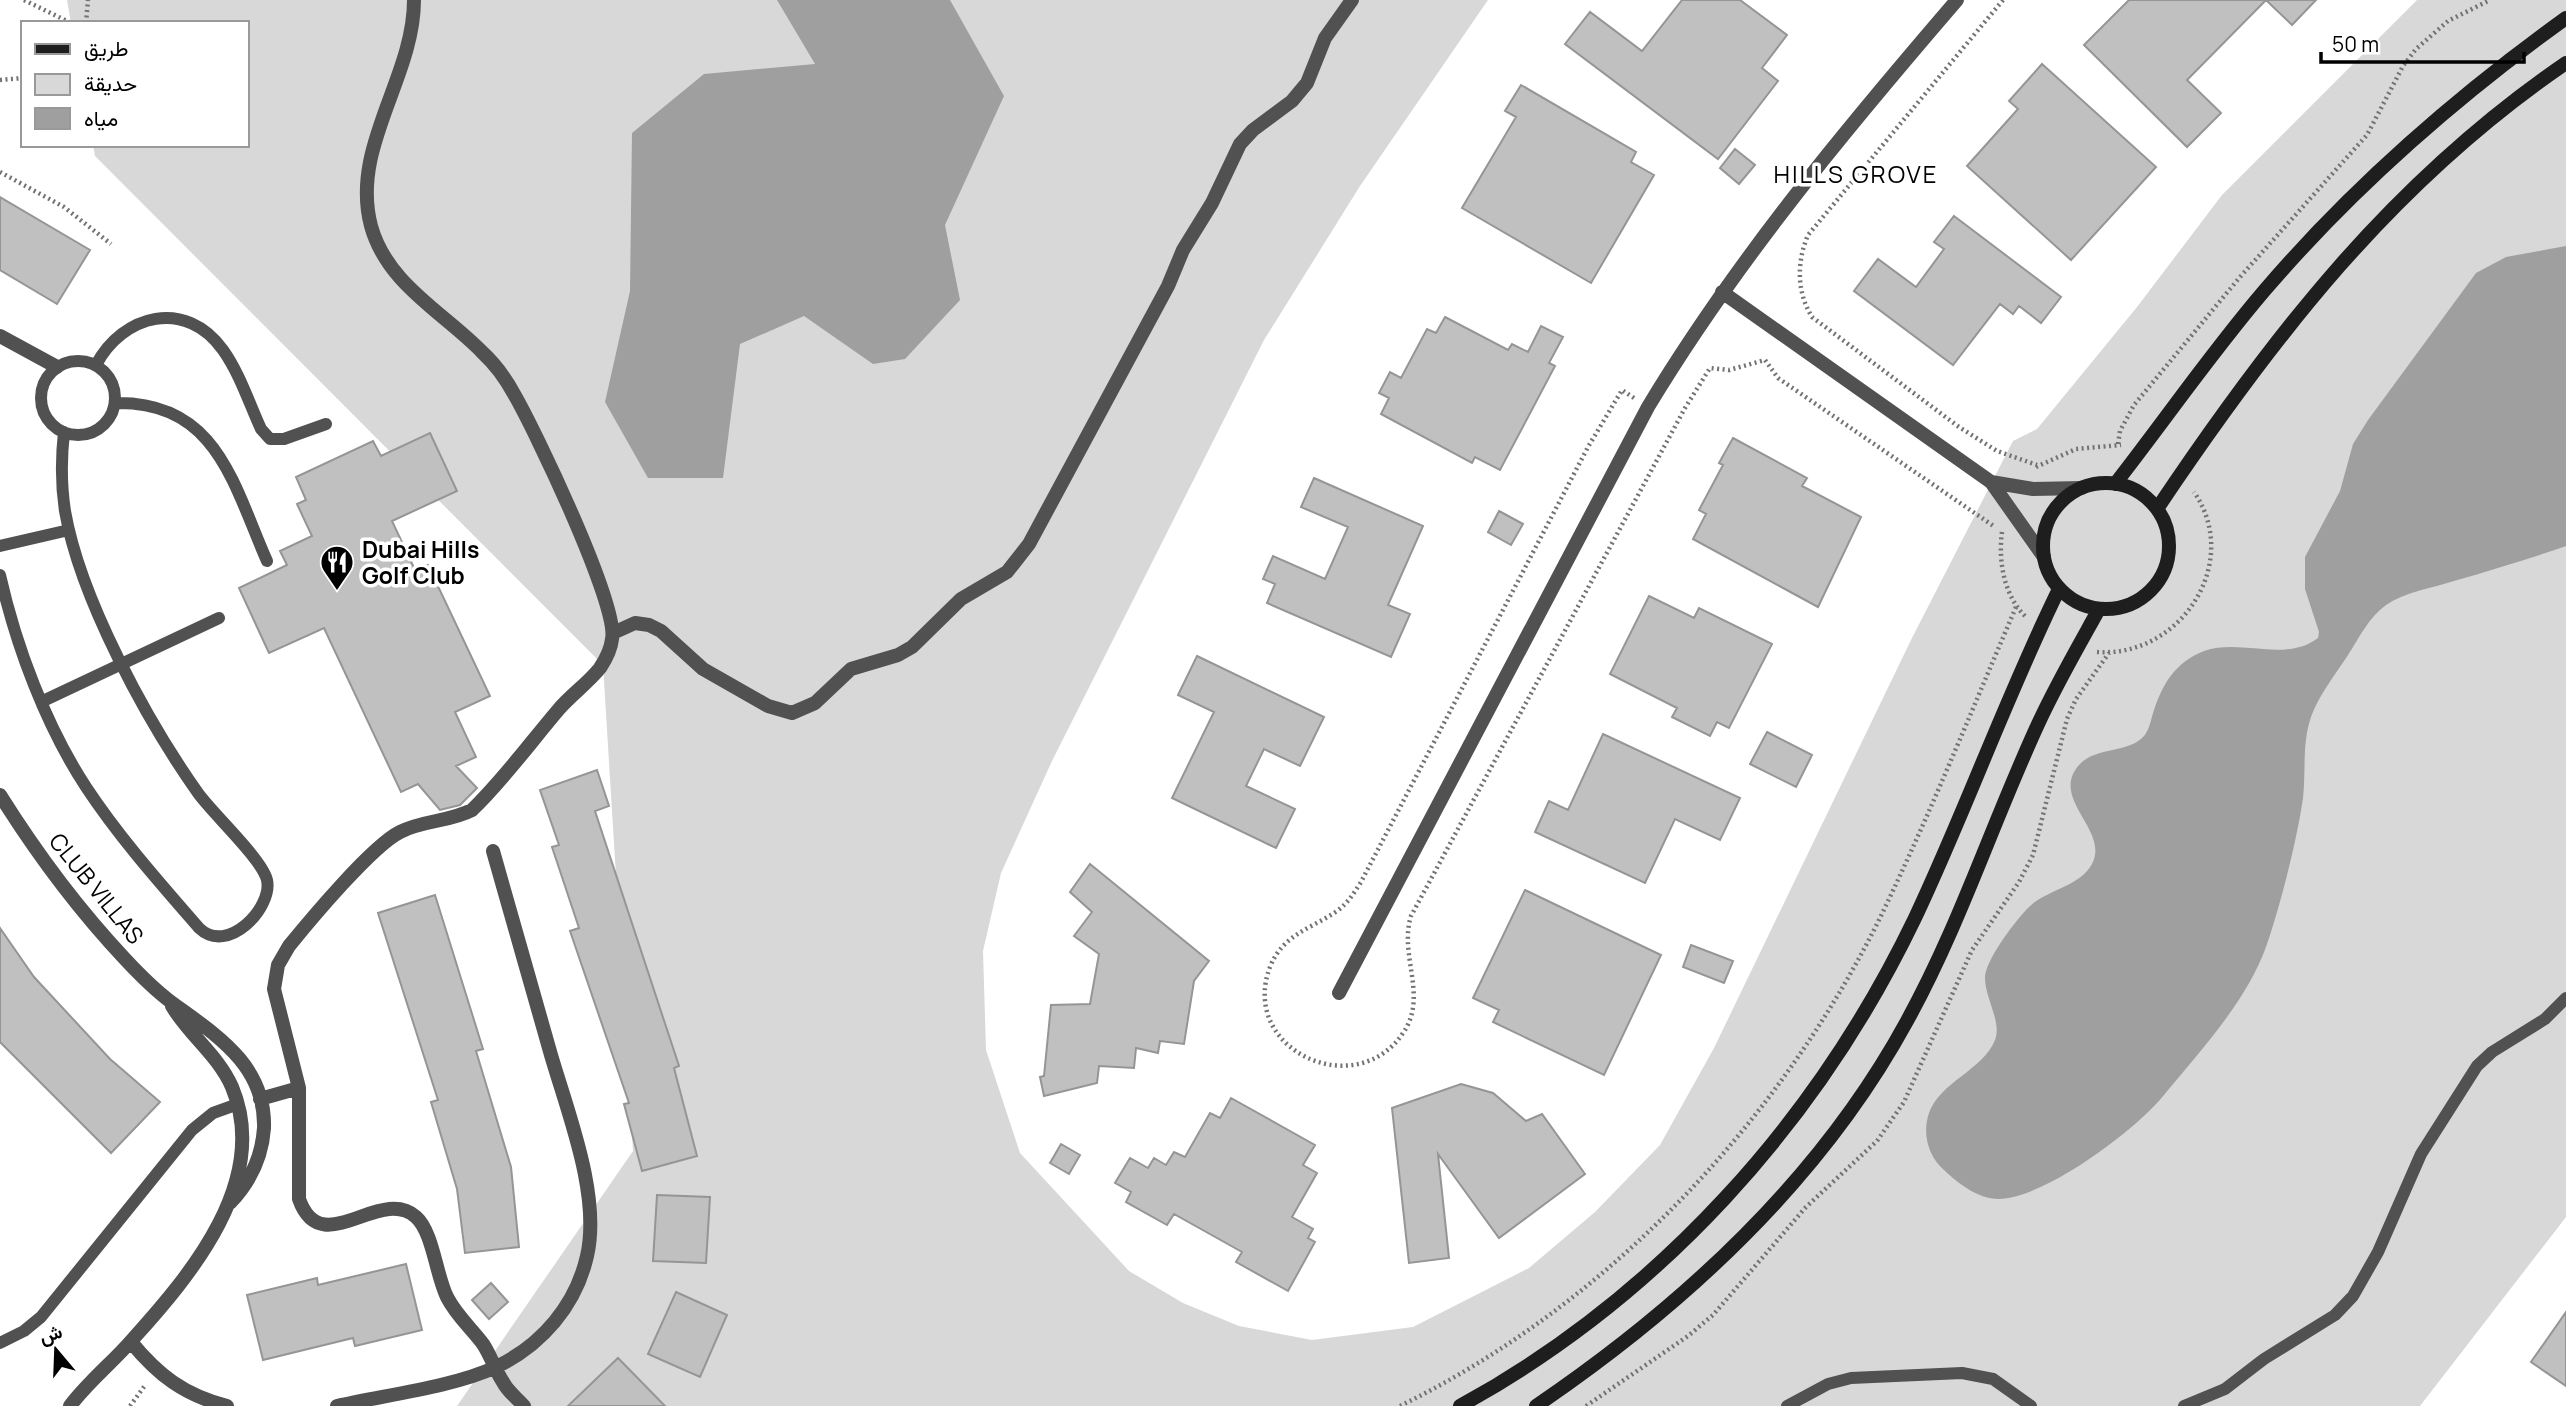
<svg xmlns="http://www.w3.org/2000/svg" width="2566" height="1406" font-family="Manrope,Vazirmatn,sans-serif">
  <rect width="100%" height="100%" fill="#fff"/>
  <path fill="#d8d8d8" d="M 67,0 L 1488,0 L 1360,186 L 1264,340 L 1052,761 L 1001,873 L 983,951 L 986,1050 L 1020,1153 L 1129,1271 L 1183,1303 L 1239,1326 L 1312,1340 L 1413,1327 L 1529,1268 L 1595,1212 L 1660,1145 L 1714,1048 L 1912,638 L 2013,441 L 2037,429 L 2137,307 L 2222,195 L 2417,0 L 2566,0 L 2566,1217 L 2420,1406 L 457,1406 L 633,1151 L 603,665 L 95,156 L 93,145 L 247,145 L 247,23 L 71,23 Z"/>
  <path fill="#9f9f9f" d="M 777,0 L 950,0 L 1004,96 L 945,225 L 960,300 L 905,359 L 873,364 L 804,316 L 740,344 L 723,478 L 648,478 L 605,402 L 630,291 L 632,133 L 704,74 L 815,64 Z
    M 2566,246 L 2566,546 C 2529,559 2491,570 2454,581 C 2432,588 2405,592 2386,605 C 2369,617 2359,638 2348,655 C 2335,675 2319,695 2311,717 C 2302,743 2306,771 2303,798 C 2297,840 2280,907 2266,947 C 2246,1002 2201,1050 2164,1095 C 2136,1130 2045,1198 1999,1199 C 1978,1199 1959,1184 1944,1170 C 1928,1156 1922,1133 1929,1113 C 1940,1082 1983,1070 1995,1040 C 2002,1022 1985,998 1985,978 C 1985,961 2013,924 2026,910 C 2043,890 2079,888 2092,864 C 2110,830 2049,799 2079,765 C 2096,746 2128,754 2144,736 C 2150,729 2151,718 2154,710 C 2163,683 2176,662 2204,651 C 2241,638 2285,663 2318,638 L 2319,632 L 2305,589 L 2305,557 L 2340,491 L 2353,444 L 2368,420 L 2476,273 L 2506,257 Z"/>
  <path fill="#c0c0c0" stroke="#959595" stroke-width="2" d="M 1682,0 L 1740,0 L 1787,35 L 1762,68 L 1778,81 L 1718,159 L 1565,44 L 1590,12 L 1642,51 Z
    M 2129,0 L 2316,0 L 2292,25 L 2266,0 L 2187,80 L 2221,113 L 2187,147 L 2084,45 Z
    M 2042,64 L 2156,167 L 2071,260 L 1967,166 L 2018,109 L 2009,101 Z
    M 1521,85 L 1636,152 L 1631,162 L 1654,175 L 1591,283 L 1462,208 L 1516,117 L 1505,111 Z
    M 1735,149 L 1755,165 L 1739,184 L 1720,168 Z
    M 0,197 L 90,250 L 57,304 L 0,270 Z
    M 1954,216 L 2061,297 L 2041,323 L 2019,306 L 2013,314 L 2000,304 L 1953,365 L 1854,291 L 1878,259 L 1916,287 L 1944,249 L 1934,242 Z
    M 1445,317 L 1508,350 L 1512,344 L 1528,352 L 1541,326 L 1563,337 L 1549,363 L 1555,366 L 1500,470 L 1475,457 L 1472,463 L 1381,414 L 1389,398 L 1379,393 L 1390,372 L 1401,378 L 1427,329 L 1436,333 Z
    M 430,433 L 457,491 L 392,521 L 415,570 L 428,565 L 490,696 L 455,712 L 476,757 L 456,766 L 477,788 L 460,805 L 440,810 L 418,784 L 401,792 L 324,628 L 269,653 L 239,588 L 287,565 L 280,551 L 312,536 L 297,504 L 306,500 L 296,477 L 373,441 L 381,456 Z
    M 1733,438 L 1807,478 L 1802,486 L 1861,517 L 1818,607 L 1693,539 L 1706,514 L 1699,510 L 1723,465 L 1719,463 Z
    M 1314,478 L 1423,526 L 1388,605 L 1410,614 L 1391,657 L 1267,603 L 1275,584 L 1263,579 L 1273,556 L 1325,579 L 1348,527 L 1301,507 Z
    M 1499,511 L 1523,524 L 1511,545 L 1488,532 Z
    M 1649,596 L 1694,618 L 1699,608 L 1772,644 L 1729,728 L 1717,722 L 1710,736 L 1672,717 L 1677,708 L 1610,674 Z
    M 1197,656 L 1324,717 L 1300,766 L 1264,749 L 1246,786 L 1295,809 L 1276,848 L 1172,798 L 1214,712 L 1178,695 Z
    M 1767,732 L 1812,755 L 1796,787 L 1750,764 Z
    M 1603,734 L 1740,798 L 1720,840 L 1675,819 L 1645,883 L 1535,832 L 1549,801 L 1568,810 Z
    M 597,770 L 609,806 L 595,811 L 679,1066 L 674,1068 L 697,1156 L 642,1171 L 624,1104 L 629,1103 L 570,931 L 579,928 L 552,847 L 559,845 L 540,790 Z
    M 1090,864 L 1209,961 L 1194,981 L 1184,1044 L 1160,1041 L 1158,1053 L 1136,1048 L 1134,1068 L 1099,1066 L 1097,1083 L 1044,1096 L 1040,1077 L 1044,1076 L 1051,1005 L 1090,1004 L 1099,954 L 1074,936 L 1092,912 L 1070,892 Z
    M 1525,890 L 1661,955 L 1604,1075 L 1493,1022 L 1499,1010 L 1473,998 Z
    M 435,895 L 483,1049 L 476,1051 L 511,1167 L 519,1247 L 465,1253 L 457,1189 L 431,1102 L 438,1100 L 378,913 Z
    M 0,928 L 34,977 L 110,1059 L 160,1102 L 111,1153 L 0,1042 Z
    M 1691,945 L 1733,961 L 1724,983 L 1683,967 Z
    M 1461,1084 L 1493,1093 L 1526,1121 L 1542,1114 L 1585,1174 L 1499,1238 L 1438,1154 L 1449,1258 L 1409,1263 L 1392,1108 Z
    M 1231,1098 L 1315,1145 L 1303,1165 L 1317,1173 L 1292,1217 L 1313,1229 L 1308,1238 L 1315,1242 L 1288,1291 L 1236,1262 L 1242,1252 L 1174,1214 L 1167,1225 L 1126,1202 L 1131,1192 L 1115,1183 L 1130,1158 L 1148,1168 L 1154,1158 L 1166,1165 L 1174,1152 L 1185,1157 L 1210,1113 L 1220,1118 Z
    M 1061,1144 L 1080,1155 L 1069,1174 L 1050,1163 Z
    M 657,1195 L 710,1197 L 706,1263 L 653,1261 Z
    M 406,1264 L 422,1330 L 355,1346 L 353,1338 L 263,1360 L 247,1295 L 317,1278 L 318,1285 Z
    M 491,1283 L 508,1302 L 489,1319 L 472,1300 Z
    M 676,1292 L 727,1315 L 700,1377 L 648,1354 Z
    M 2566,1312 L 2566,1386 L 2531,1362 Z
    M 618,1358 L 665,1406 L 568,1406 Z"/>
  <g fill="none" stroke-linecap="round" stroke-linejoin="round">
    <path stroke="#737373" stroke-width="4.5" stroke-dasharray="2 3.5" stroke-linecap="butt" d="M 24,0 L 71,23
      M 2003,0 L 1808,235 C 1797,261 1796,291 1812,317 L 1959,427 L 1997,451 L 2037,465
      M 86,23 L 88,0
      M 0,80 L 23,78
      M 0,172 L 64,207 L 111,244
      M 1634,398 L 1622,390 L 1588,447 L 1361,882 C 1354,893 1348,903 1337,911 C 1311,929 1283,934 1270,967 C 1238,1051 1359,1105 1405,1030 C 1427,994 1399,955 1411,916 L 1685,408 L 1710,368 L 1729,370 L 1765,360 L 1778,378 L 1995,527
      M 2118,444 L 2120,431 L 2134,405 L 2240,277 L 2367,135 L 2403,66 L 2416,49 L 2448,21 L 2490,0
      M 2036,467 L 2076,449 L 2121,445
      M 2002,532 C 1998,561 2004,596 2026,617
      M 2097,652 C 2180,658 2243,563 2194,492
      M 130,1406 L 146,1384
      M 1400,1406 C 1606,1305 1776,1126 1878,922 C 1928,819 1971,712 2016,607
      M 1586,1406 L 1688,1336 L 1713,1315 L 1806,1207 L 1877,1141 L 1904,1102 L 1972,950 L 2019,882 L 2033,855 L 2067,719 L 2076,699 L 2109,653"/>
    <path stroke="#515151" stroke-width="12" d="M41 398a37 37 0 1 1 74 0a37 37 0 1 1-74 0Z
      M 96,365 C 123,314 186,298 223,350 C 240,374 249,403 261,429 L 270,439 L 284,439 L 326,424
      M 115,403 C 217,401 233,484 267,561
      M 0,546 L 69,530
      M 0,575 C 16,646 46,726 86,787 C 119,837 159,882 199,928 C 228,956 273,907 267,880 C 262,859 213,814 198,793 C 147,721 80,598 65,511 C 61,485 61,459 64,432
      M 43,701 L 219,618
      M 0,1343 L 24,1331 L 41,1317 L 192,1130 L 213,1113 L 238,1104
      M 1787,1406 L 1828,1384 L 1851,1378 L 1962,1373 L 1993,1379 L 2031,1406
      M 2184,1406 L 2225,1389 L 2264,1359 L 2335,1315 L 2353,1296 L 2378,1252 L 2421,1154 L 2477,1066 L 2492,1052 L 2545,1019 L 2566,998"/>
    <path stroke="#515151" stroke-width="14" d="M 414,0 C 414,78 350,147 371,226 C 387,284 443,312 482,352 C 495,364 506,379 514,394 C 535,430 619,606 612,639 C 611,649 606,659 600,668 C 588,683 571,695 559,709 C 530,743 504,779 472,810 C 449,822 423,820 400,832 C 372,846 311,919 289,946 L 278,965 L 274,989 L 299,1088 L 299,1199 C 321,1262 380,1185 416,1217 C 433,1232 436,1275 447,1297 C 456,1315 471,1328 483,1344 C 491,1356 495,1370 503,1382 C 508,1392 517,1398 524,1406
      M 1722,292 L 1991,482 L 2044,557
      M 0,336 L 57,367
      M 1991,482 L 2033,489 L 2082,488
      M 613,633 L 635,623 L 649,625 L 661,631 L 703,669 L 768,706 L 792,713 L 815,703 L 851,669 L 898,655 L 912,647 L 961,599 L 1007,572 L 1029,544 L 1168,286 L 1183,250 L 1212,203 L 1240,144 L 1253,130 L 1292,101 L 1307,83 L 1325,38 L 1352,0
      M 0,795 C 37,854 77,908 125,959 C 139,974 155,990 171,1002 C 216,1035 266,1065 264,1128 C 262,1158 250,1182 230,1203
      M 1339,993 L 1648,407 C 1736,261 1846,129 1957,0
      M 260,1099 L 299,1088
      M 131,1342 C 158,1375 184,1395 227,1406
      M 70,1406 C 88,1382 112,1363 132,1340 C 191,1275 271,1180 232,1087 C 218,1055 189,1035 172,1006
      M 337,1406 C 385,1395 453,1387 496,1367 C 542,1345 576,1305 587,1256 C 601,1196 568,1113 551,1055 C 532,987 512,919 493,851"/>
    <path stroke="#1e1e1e" stroke-width="14" d="M2043 546a63 63 0 1 1 126 0a63 63 0 1 1-126 0Z
      M 2115,484 C 2165,420 2211,353 2264,291 C 2353,187 2455,98 2566,18
      M 2157,509 C 2273,336 2392,182 2566,63
      M 1460,1406 C 1659,1297 1817,1122 1915,918 C 1966,810 2006,697 2059,589
      M 1536,1406 C 1683,1306 1821,1179 1907,1021 C 1960,925 1993,821 2039,722 C 2057,683 2078,647 2099,609"/>
  </g>
  <defs>
    <symbol id="restaurant-pin" viewBox="-11 -11 22 30"><path d="M0 17L-7.5 6A9.5 9.5 0 1 1 7.5 6Z" fill="#000" stroke="#fff"/><path d="M-5-6h1v4h1v-4h1v4h1v-4h1v5L-1.5 .5V6h-2V.5L-5-1ZM5-6V6H3V1.5H1.5Q1.5-4 5-6Z" fill="#fff"/></symbol>
  </defs>
  <g fill-rule="evenodd">
    <use href="#restaurant-pin" x="318" y="543" width="38" height="52"/>
  </g>
  <g text-anchor="middle" dominant-baseline="central" stroke-width="7" stroke-linejoin="round" paint-order="stroke">
    <g font-size="23" font-weight="bold" fill="#000" stroke="#fff" text-anchor="start">
      <text x="362" y="549">Dubai Hills<tspan x="362" dy="26">Golf Club</tspan></text>
    </g>
    <g font-size="23" fill="#000" stroke="#fff">
      <text transform="translate(97 888) rotate(51)">CLUB VILLAS</text>
    </g>
    <g font-size="24" letter-spacing="2" fill="#000" stroke="#fff">
      <text x="1856" y="173">HILLS GROVE</text>
    </g>
  </g>
  <rect x="21" y="21" width="228" height="126" fill="#ffffff" stroke="#999999" stroke-width="2"/>
  <rect x="35" y="44" width="35" height="10" fill="#1e1e1e" stroke="#999999" stroke-width="2"/>
  <text x="84" y="56" font-size="21" fill="#000000">طريق</text>
  <rect x="35" y="74" width="35" height="21" fill="#d8d8d8" stroke="#999999" stroke-width="2"/>
  <text x="84" y="91" font-size="21" fill="#000000">حديقة</text>
  <rect x="35" y="108" width="35" height="21" fill="#9f9f9f" stroke="#999999" stroke-width="2"/>
  <text x="84" y="126" font-size="21" fill="#000000">مياه</text>
  <g transform="translate(56 1350) rotate(341)" stroke="#ffffff" stroke-width="5" paint-order="stroke">
  <path d="M0-5L12 26L0 18L-12 26Z" fill="#000000"/>
  <text y="-10" font-size="19" font-weight="bold" text-anchor="middle" fill="#000000">ش</text>
  </g>
  <path d="M2321 52v10h203v-10" fill="none" stroke="#000000" stroke-width="3.5"/>
  <text x="2332" y="52" font-size="21" fill="#000000" stroke="#ffffff" stroke-width="5" paint-order="stroke">50 m</text>
</svg>
